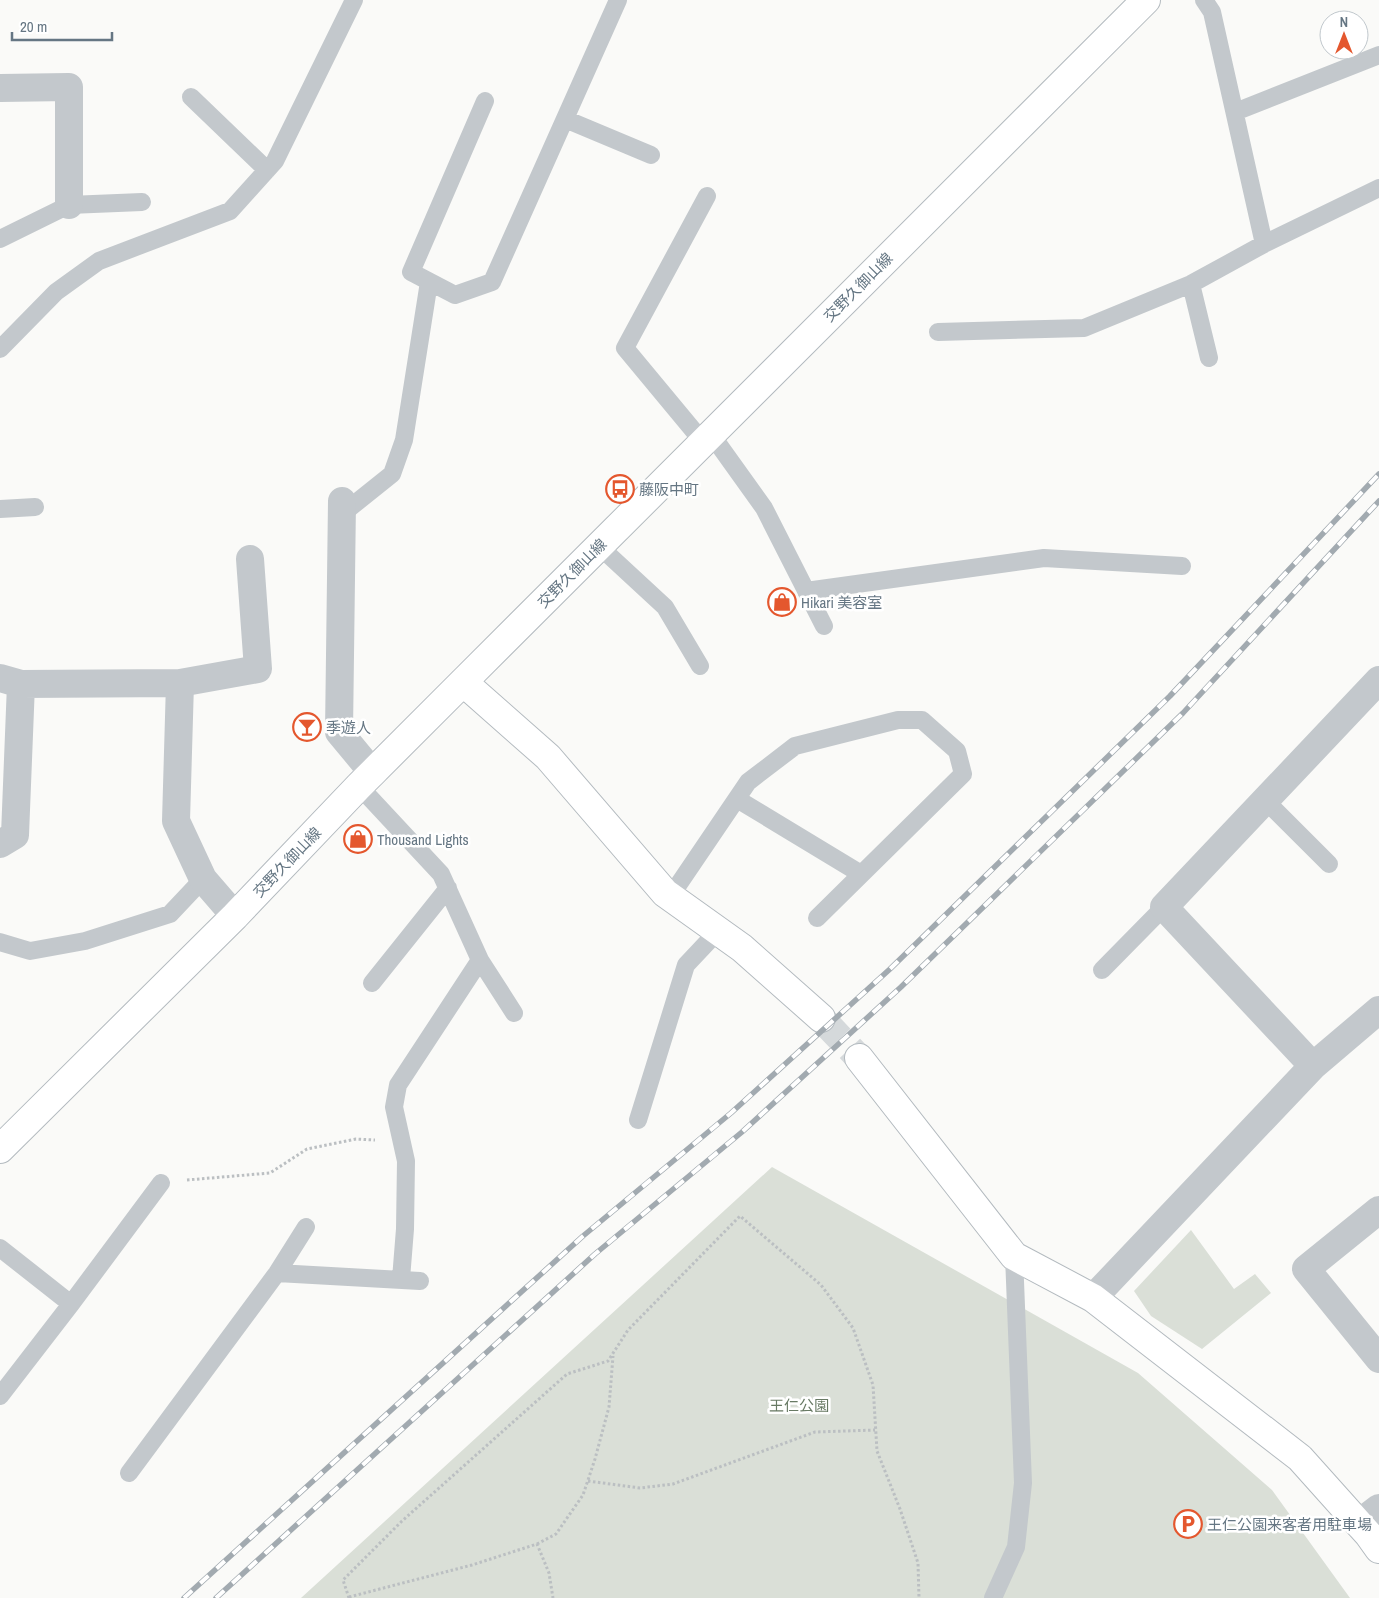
<svg xmlns="http://www.w3.org/2000/svg" width="1379" height="1598" font-family="'Archivo Narrow','Noto Sans JP',sans-serif">
  <rect width="100%" height="100%" fill="#fafaf8"/>
  <path fill="#dadfd7" d="M 772,1167 L 1138,1373 L 1272,1490 L 1350,1598 L 301,1598 Z
    M 1191,1230 L 1234,1289 L 1255,1274 L 1271,1293 L 1202,1349 L 1151,1316 L 1134,1291 Z"/>
  <g fill="none" stroke-linecap="round" stroke-linejoin="round">
    <path stroke="#d5d9db" stroke-width="28" stroke-dasharray="28 14" stroke-linecap="butt" d="M 821,1018 L 859,1058"/>
    <defs>
      <path id="secondary" d="M 463,682 L 548,757 L 665,893 L 742,948 L 821,1018
        M 859,1058 L 1014,1256 L 1093,1298 L 1300,1458 L 1369,1535 L 1379,1549
        M 0,1149 L 235,916 L 359,786 L 463,682 L 1146,0"/>
    </defs>
    <use href="#secondary" stroke="#b3babf" stroke-width="30"/>
    <path stroke="#bbbfc2" stroke-width="3" stroke-dasharray="2.5 2.5" stroke-linecap="butt" d="M 187,1180 L 270,1173 L 307,1149 L 356,1139 L 375,1140
      M 588,1481 L 640,1488 L 673,1484 L 815,1432 L 875,1430
      M 537,1544 L 556,1534 L 583,1495 L 595,1459 L 609,1407 L 613,1356
      M 349,1597 L 472,1565 L 537,1544 L 549,1573 L 553,1598
      M 349,1598 L 343,1580 L 402,1521 L 567,1374 L 608,1361 L 628,1330 L 740,1216 L 821,1285 L 853,1328 L 873,1385 L 877,1451 L 900,1509 L 918,1563 L 919,1598"/>
    <path stroke="#c3c8cc" stroke-width="18" d="M 1204,0 L 1212,12 L 1264,244
      M 191,97 L 267,170
      M 485,101 L 411,272 L 455,295 L 492,282 L 618,0
      M 1235,112 L 1379,55
      M 565,119 L 651,155
      M 0,239 L 69,205 L 142,202
      M 1191,284 L 1209,358
      M 938,332 L 1084,328 L 1191,284 L 1264,244 L 1379,188
      M 0,349 L 56,292 L 99,261 L 230,211 L 275,161 L 354,0
      M 711,434 L 764,508 L 824,626
      M 703,442 L 625,348 L 707,196
      M 0,509 L 35,507
      M 342,514 L 392,474 L 404,440 L 429,282
      M 599,546 L 665,607 L 700,666
      M 806,591 L 1044,558 L 1182,566
      M 359,786 L 441,874 L 480,960 L 514,1013
      M 737,799 L 861,874
      M 1265,800 L 1329,864
      M 670,897 L 748,782 L 795,746 L 898,720 L 922,720 L 957,751 L 963,774 L 817,918
      M 0,942 L 30,951 L 85,941 L 170,914 L 203,879
      M 1102,970 L 1164,907
      M 372,983 L 448,888
      M 638,1120 L 686,965 L 718,931
      M 0,1248 L 71,1304
      M 277,1273 L 420,1281
      M 401,1279 L 405,1229 L 406,1161 L 394,1107 L 398,1085 L 480,960
      M 0,1396 L 71,1304 L 161,1183
      M 129,1473 L 277,1273 L 306,1227
      M 993,1598 L 1016,1547 L 1023,1483 L 1014,1256"/>
    <path stroke="#c3c8cc" stroke-width="28" d="M 0,88 L 69,87 L 69,205
      M 342,501 L 339,732 L 373,773
      M 0,678 L 21,684 L 180,683 L 258,669 L 250,559
      M 180,683 L 176,821 L 203,879 L 235,916
      M 0,844 L 15,835 L 21,684
      M 1313,1066 L 1164,907 L 1379,680
      M 1379,1210 L 1306,1269 L 1379,1359
      M 1093,1298 L 1313,1066 L 1379,1010
      M 1358,1524 L 1379,1508"/>
    <use href="#secondary" stroke="#fff" stroke-width="28"/>
    <defs>
      <path id="rail" d="M 184,1598 L 583,1236 L 731,1113 L 890,969 L 1170,696 L 1379,474
        M 216,1598 L 595,1254 L 742,1132 L 901,987 L 1183,713 L 1379,501"/>
    </defs>
    <use href="#rail" stroke="#a2aab0" stroke-width="5.5"/>
    <use href="#rail" stroke="#fff" stroke-width="4" stroke-dasharray="11" stroke-linecap="butt"/>
  </g>
  <defs>
    <symbol id="bus-ring" viewBox="-11 -11 22 22"><circle r="9.5" fill="#fff" stroke="#e4572e" stroke-width="1.5"/><path d="M-5-6H5V4H4V6H2V4H-2V6H-4V4H-5ZM-3.5-4V0h7V-4ZM-3.5 1.2v1.5H-2V1.2ZM2 1.2v1.5H3.5V1.2Z" fill="#e4572e"/></symbol>
    <symbol id="shop-ring" viewBox="-11 -11 22 22"><circle r="9.5" fill="#fff" stroke="#e4572e" stroke-width="1.5"/><path d="M-5-2.5h2.3a2.7 3.5 0 0 1 5.4 0H5L5.5 6h-11ZM-1.5-2.5h3a1.5 2.3 0 0 0-3 0Z" fill="#e4572e"/></symbol>
    <symbol id="bar-ring" viewBox="-11 -11 22 22"><circle r="9.5" fill="#fff" stroke="#e4572e" stroke-width="1.5"/><path d="M-6-5H6L.8 .8V4.5H3.5V6h-7V4.5H-.8V.8Z" fill="#e4572e"/></symbol>
    <symbol id="parking-ring" viewBox="-11 -11 22 22"><circle r="9.5" fill="#fff" stroke="#e4572e" stroke-width="1.5"/><path d="M-3.5-5.5H1a3.5 3.5 0 0 1 0 7H-1V5.5H-3.5ZM-1-3.4V-.6H.8a1.4 1.4 0 0 0 0-2.8Z" fill="#e4572e"/></symbol>
  </defs>
  <g fill-rule="evenodd">
    <use href="#bus-ring" x="604" y="473" width="32" height="32"/>
    <use href="#shop-ring" x="766" y="586" width="32" height="32"/>
    <use href="#bar-ring" x="291" y="711" width="32" height="32"/>
    <use href="#shop-ring" x="342" y="823" width="32" height="32"/>
    <use href="#parking-ring" x="1172" y="1508" width="32" height="32"/>
  </g>
  <g text-anchor="middle" dominant-baseline="central" stroke-width="5" stroke-linejoin="round" paint-order="stroke">
    <g font-size="15" fill="#657683" stroke="#fff">
      <text transform="translate(858 287) rotate(-45)">交野久御山線</text>
      <text transform="translate(572 573) rotate(-45)">交野久御山線</text>
      <text transform="translate(287 862) rotate(-46)">交野久御山線</text>
    </g>
    <g font-size="15" fill="#657683" stroke="#fff" text-anchor="start">
      <text x="639" y="489">藤阪中町</text>
      <text x="801" y="602">Hikari 美容室</text>
      <text x="326" y="727">季遊人</text>
      <text x="377" y="839">Thousand Lights</text>
      <text x="1207" y="1524">王仁公園来客者用駐車場</text>
    </g>
    <g font-size="15" fill="#687a64" stroke="#fff">
      <text x="799" y="1405">王仁公園</text>
    </g>
  </g>
  <g transform="translate(1344 35)"><circle r="24" fill="#ffffff" stroke="#c1c8cd"/>
  <path d="M0-4L9 19L0 12L-9 19Z" fill="#e4572e"/>
  <text y="-8" font-size="14" font-weight="bold" text-anchor="middle" fill="#657683">N</text>
  </g>
  <path d="M12 32v8h100v-8" fill="none" stroke="#657683" stroke-width="2.5"/>
  <text x="20" y="32" font-size="15" fill="#657683" stroke="#ffffff" stroke-width="4" paint-order="stroke">20 m</text>
</svg>
